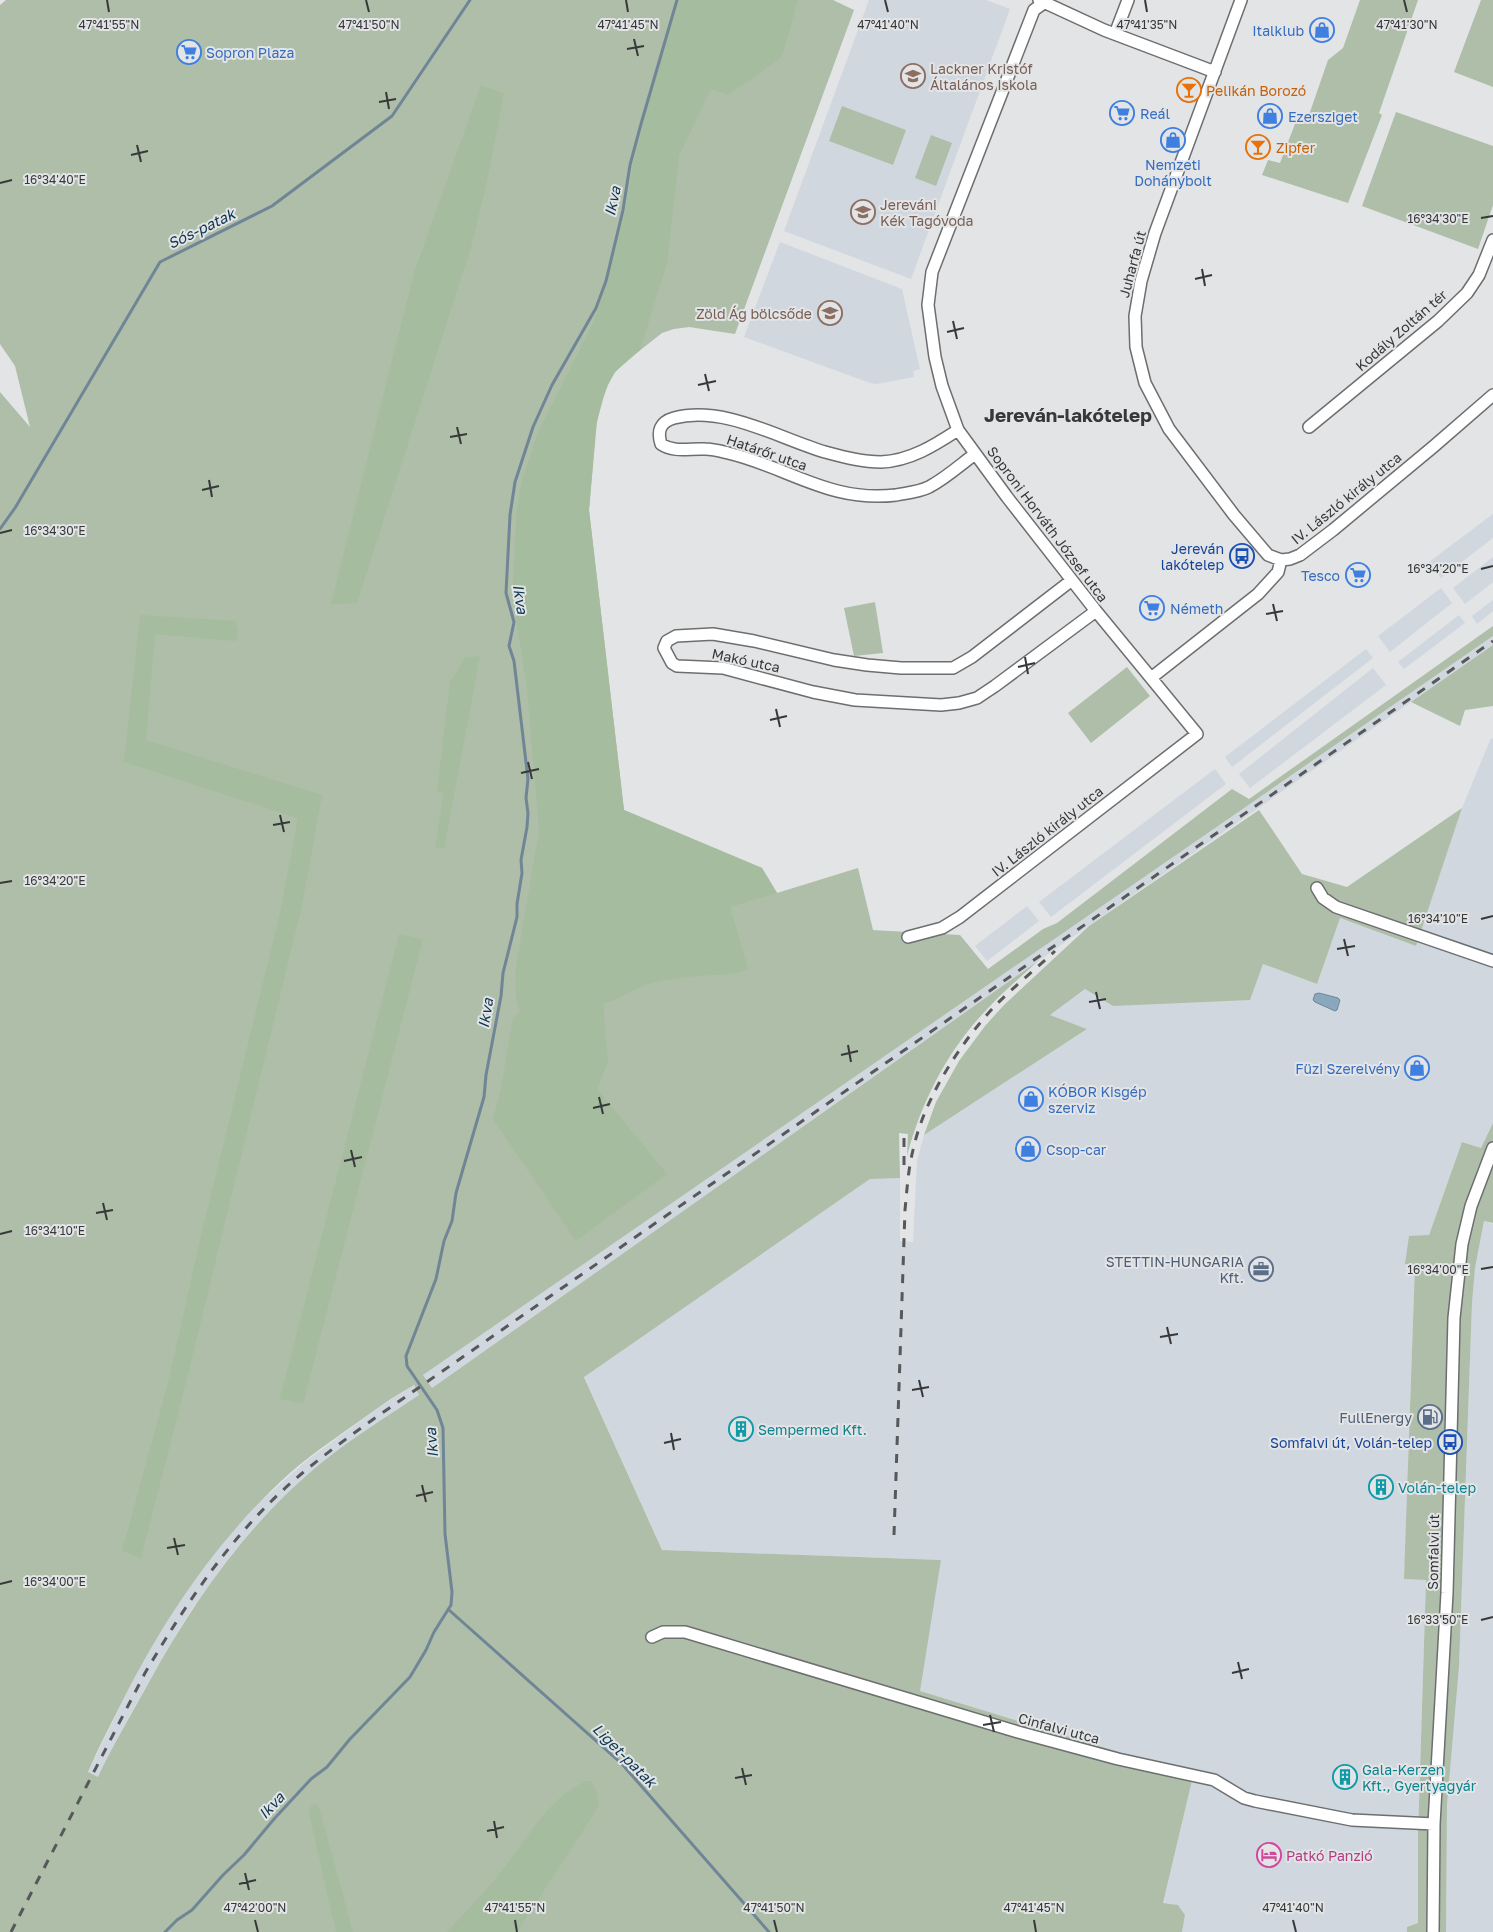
<svg xmlns="http://www.w3.org/2000/svg" width="1493" height="1932" font-family="'Golos Text',sans-serif">
  <rect width="100%" height="100%" fill="#e2e4e6"/>
  <path fill="#d1d7df" d="M 869,0 L 986,0 L 1010,9 L 911,279 L 784,231 Z
    M 780,242 L 902,289 L 920,369 L 913,371 L 914,377 L 877,384 L 870,383 L 744,337 Z
    M 1493,514 L 1493,538 L 1441,578 L 1429,562 Z
    M 1493,557 L 1493,582 L 1465,604 L 1453,588 Z
    M 1441,588 L 1452,603 L 1390,652 L 1378,636 Z
    M 1493,600 L 1493,611 L 1477,624 L 1472,616 Z
    M 1459,615 L 1465,623 L 1404,669 L 1398,662 Z
    M 1493,636 L 1493,645 L 1038,961 L 432,1388 L 423,1375 Z
    M 1366,649 L 1373,658 L 1232,767 L 1225,757 Z
    M 1373,668 L 1386,685 L 1250,788 L 1239,774 Z
    M 1491,738 L 1493,739 L 1493,1123 L 1481,1148 L 1462,1142 L 1429,1235 L 1405,1264 L 1415,1265 L 1408,1469 L 1410,1475 L 1404,1579 L 1426,1580 L 1418,1835 L 1418,1923 L 1407,1927 L 1407,1932 L 1182,1932 L 1185,1915 L 1178,1905 L 1163,1903 L 1194,1772 L 1125,1754 L 919,1691 L 941,1560 L 662,1550 L 584,1376 L 870,1179 L 900,1178 L 900,1241 L 913,1242 L 917,1161 L 924,1135 L 1087,1029 L 1050,1015 L 1085,989 L 1113,1006 L 1263,964 L 1317,984 L 1339,918 L 1416,946 L 1462,808 Z
    M 1215,769 L 1226,784 L 1051,917 L 1039,902 Z
    M 1027,906 L 1039,921 L 987,961 L 975,946 Z
    M 1484,1221 L 1493,1224 L 1493,1932 L 1446,1932 L 1447,1805 L 1459,1667 L 1472,1303 L 1475,1268 Z
    M 413,1385 L 419,1395 L 326,1460 L 278,1503 L 235,1551 L 194,1606 L 180,1628 L 130,1715 L 98,1778 L 88,1772 L 138,1670 L 160,1631 L 190,1585 L 228,1536 L 260,1502 L 306,1461 L 377,1409 Z"/>
  <path fill="#aebea8" fill-rule="evenodd" d="M 6,0 L 833,0 L 854,10 L 735,334 L 689,327 L 674,329 L 662,333 L 624,363 L 615,372 L 607,385 L 597,421 L 589,510 L 624,810 L 762,868 L 777,893 L 858,868 L 873,930 L 960,935 L 988,969 L 1043,929 L 1057,923 L 1232,789 L 1249,799 L 1493,626 L 1493,636 L 423,1375 L 432,1388 L 1038,961 C 1022,976 1005,990 990,1006 C 949,1048 922,1099 907,1156 L 908,1134 L 899,1133 L 900,1178 L 870,1179 L 584,1377 L 662,1550 L 941,1560 L 920,1691 L 1125,1754 L 1194,1772 L 1163,1903 L 1178,1905 L 1185,1915 L 1182,1932 L 0,1932 L 0,392 L 30,427 L 15,366 L 0,344 L 0,5 ZM 414,1385 L 419,1395 C 388,1416 355,1436 325,1460 C 250,1520 194,1600 148,1684 C 131,1715 113,1745 98,1777 L 88,1772 C 98,1748 111,1724 123,1700 C 166,1615 219,1537 290,1473 C 309,1456 330,1442 351,1427 C 371,1413 392,1397 414,1385 Z
    M 1360,0 L 1418,0 L 1379,113 L 1382,115 L 1348,203 L 1262,175 L 1268,160 L 1280,163 L 1295,124 L 1310,112 L 1328,60 L 1343,48 Z
    M 1481,0 L 1493,0 L 1493,87 L 1454,72 Z
    M 842,106 L 906,130 L 893,165 L 829,141 Z
    M 1396,112 L 1493,146 L 1493,205 L 1478,249 L 1362,206 Z
    M 931,135 L 952,143 L 936,186 L 915,178 Z
    M 875,602 L 883,653 L 854,656 L 844,608 Z
    M 1493,645 L 1493,706 L 1465,710 L 1460,726 L 1411,702 Z
    M 1127,667 L 1150,696 L 1091,743 L 1068,713 Z
    M 1462,808 L 1416,946 L 1340,918 L 1317,984 L 1263,964 L 1250,1000 L 1113,1006 L 1085,989 L 1050,1015 L 1087,1029 L 924,1135 L 936,1102 L 959,1061 L 985,1026 L 1004,1005 L 1089,926 L 1259,810 L 1302,874 L 1347,887 Z
    M 1493,1123 L 1493,1223 L 1484,1221 L 1475,1268 L 1472,1303 L 1459,1667 L 1447,1805 L 1446,1932 L 1407,1932 L 1407,1927 L 1418,1923 L 1418,1835 L 1426,1580 L 1404,1579 L 1415,1265 L 1405,1264 L 1409,1236 L 1429,1235 L 1462,1142 L 1481,1148 Z"/>
  <path fill="#a6bc9f" d="M 679,0 L 798,0 L 782,57 L 728,95 L 711,89 L 679,156 L 667,263 L 640,350 L 615,372 L 608,385 L 602,401 L 596,426 L 589,510 L 624,810 L 762,868 L 777,893 L 730,907 L 748,969 L 735,973 C 709,976 679,976 653,983 C 635,987 621,999 603,1004 L 608,1061 L 597,1089 L 667,1174 L 576,1241 L 493,1119 L 501,1089 L 513,1018 L 520,1011 C 514,997 515,982 516,967 L 539,831 L 527,689 L 514,606 L 513,580 L 517,509 L 522,479 L 539,430 L 594,321 L 609,274 L 627,202 L 633,164 L 653,86 Z
    M 481,85 L 504,93 L 487,181 L 472,244 L 357,603 L 331,604 L 414,273 Z
    M 140,615 L 235,621 L 238,630 L 236,641 L 155,634 L 146,740 L 322,795 L 302,905 L 186,1383 L 141,1558 L 122,1551 L 169,1379 L 200,1240 L 280,913 L 298,818 L 124,762 Z
    M 480,656 L 444,849 L 435,847 L 444,792 L 437,792 L 450,682 L 465,658 Z
    M 399,934 L 423,939 L 303,1404 L 280,1399 Z
    M 586,1781 L 591,1781 L 597,1791 L 599,1806 L 517,1932 L 447,1932 C 466,1911 486,1891 503,1869 C 530,1836 546,1800 586,1781 Z
    M 316,1803 L 319,1807 L 353,1932 L 336,1932 L 309,1813 L 311,1806 Z"/>
  <path fill="#89a8be" stroke="#708696" d="M 1319,993 L 1338,998 L 1340,1000 L 1337,1010 L 1335,1011 L 1315,1002 L 1313,1000 L 1315,994 Z"/>
  <g fill="none" stroke-linecap="round" stroke-linejoin="round">
    <path stroke="#708696" stroke-width="3" d="M 0,529 L 15,508 L 160,262 L 272,206 L 392,116 L 470,0
      M 449,1610 L 622,1764 L 769,1932
      M 165,1932 L 177,1920 L 192,1910 L 223,1875 L 244,1855 L 274,1819 L 311,1779 L 327,1767 L 350,1739 L 410,1677 L 426,1650 L 434,1632 L 451,1605 L 452,1592 L 445,1534 L 443,1428 L 437,1410 L 407,1366 L 406,1356 L 436,1279 L 444,1241 L 452,1221 L 456,1193 L 484,1097 L 486,1075 L 501,996 L 503,973 L 517,917 L 517,904 L 522,873 L 521,860 L 527,827 L 528,813 L 526,798 L 528,779 L 514,661 L 509,646 L 514,622 L 506,593 L 510,515 L 515,482 L 533,427 L 552,385 L 596,308 L 606,281 L 623,210 L 630,165 L 641,124 L 677,0"/>
    <defs>
      <path id="street" d="M 1039,0 L 1104,30 L 1215,72
        M 1241,0 L 1155,233 L 1141,281 L 1135,316 L 1136,347 L 1145,383 L 1169,429 L 1234,515 L 1268,555 L 1281,560 L 1290,559 L 1300,555 L 1333,530 L 1433,447 L 1493,395
        M 1115,34 L 1128,0
        M 1309,427 L 1438,321 L 1467,293 L 1479,275 L 1493,240
        M 958,430 C 935,445 910,461 881,462 C 862,462 844,457 825,452 C 778,438 724,405 674,418 C 660,422 657,431 661,444 C 674,453 690,448 705,449 C 713,449 720,451 728,453 C 788,467 830,503 896,495 C 906,493 919,492 929,487 C 946,478 960,465 975,454
        M 1072,580 L 972,657 L 953,668 L 901,668 L 867,665 L 834,660 L 754,641 L 713,634 L 676,636 L 667,641 L 664,648 L 672,663 L 677,666 L 723,668 L 813,692 L 855,700 L 941,705 L 959,703 L 977,698 L 995,686 L 1096,611
        M 1151,678 L 1258,594 L 1278,572 L 1281,560
        M 1317,888 L 1323,898 L 1336,907 L 1493,961
        M 908,937 L 942,928 L 960,917 L 1197,734 L 1096,611 L 1007,497 L 958,430 L 942,386 L 935,357 L 928,305 L 932,272 L 1034,10 L 1045,2
        M 652,1637 L 663,1632 L 685,1632 L 1018,1732 L 1118,1759 L 1214,1780 L 1244,1798 L 1255,1801 L 1352,1820 L 1434,1824
        M 1433,1932 L 1434,1824 L 1447,1593 L 1454,1318 L 1462,1244 L 1471,1206 L 1493,1148"/>
    </defs>
    <use href="#street" stroke="#6d6e70" stroke-width="14"/>
    <use href="#street" stroke="#fff" stroke-width="11"/>
    <path stroke="#57585a" stroke-width="3" stroke-dasharray="9 9" stroke-linecap="butt" d="M 904,1138 L 904,1168
      M 894,1535 L 905,1210 C 907,1190 908,1170 913,1150 C 924,1099 959,1045 993,1008 C 1012,988 1035,970 1055,951
      M 11,1932 L 145,1673 C 184,1607 226,1543 282,1491 C 311,1464 343,1441 375,1418 L 1493,641"/>
  </g>
  <path fill="none" stroke="#373839" stroke-width="2" d="M 107,0 L 109,12M 366,0 L 369,12M 626,0 L 628,12M 885,0 L 888,12M 1145,0 L 1147,12M 1404,0 L 1407,12M 634,39 L 638,56M 627,49 L 644,46M 386,92 L 389,109M 379,102 L 396,99M 137,145 L 141,162M 131,155 L 148,151M 0,183 L 12,180M 1481,218 L 1493,216M 1202,269 L 1205,286M 1195,279 L 1212,275M 953,321 L 957,339M 947,332 L 964,328M 705,374 L 709,391M 698,385 L 716,381M 457,427 L 461,444M 450,437 L 467,434M 209,480 L 212,497M 202,490 L 219,486M 0,533 L 12,530M 1481,569 L 1493,566M 1273,604 L 1277,621M 1266,614 L 1283,611M 1025,657 L 1028,674M 1018,667 L 1035,663M 776,709 L 780,727M 770,720 L 787,716M 528,762 L 532,779M 521,773 L 539,769M 280,815 L 284,832M 273,825 L 290,822M 0,883 L 12,881M 1481,919 L 1493,916M 1344,939 L 1348,956M 1337,949 L 1355,946M 1096,992 L 1100,1009M 1089,1002 L 1106,999M 848,1045 L 851,1062M 841,1055 L 858,1051M 599,1097 L 603,1114M 593,1108 L 610,1104M 351,1150 L 355,1167M 344,1161 L 362,1157M 103,1203 L 107,1220M 96,1213 L 113,1210M 0,1234 L 12,1231M 1481,1269 L 1493,1267M 1167,1327 L 1171,1344M 1160,1337 L 1178,1334M 919,1380 L 923,1397M 912,1390 L 929,1387M 671,1433 L 674,1450M 664,1443 L 681,1439M 422,1485 L 426,1502M 416,1496 L 433,1492M 174,1538 L 178,1555M 167,1548 L 185,1545M 0,1584 L 12,1581M 1481,1620 L 1493,1617M 1238,1662 L 1242,1679M 1232,1673 L 1249,1669M 990,1715 L 994,1732M 983,1725 L 1001,1722M 742,1768 L 746,1785M 735,1778 L 752,1775M 494,1821 L 497,1838M 487,1831 L 504,1827M 245,1873 L 249,1890M 239,1884 L 256,1880M 255,1920 L 258,1932M 515,1920 L 517,1932M 774,1920 L 777,1932M 1034,1920 L 1036,1932M 1293,1920 L 1296,1932"/>
  <defs>
    <symbol id="shop-ring" viewBox="-11 -11 22 22"><circle r="9.5" fill="#e2e4e6" stroke="#3f7fe0" stroke-width="1.5"/><path d="M-5-2.5h2.3a2.7 3.5 0 0 1 5.4 0H5L5.5 6h-11ZM-1.5-2.5h3a1.5 2.3 0 0 0-3 0Z" fill="#3f7fe0"/></symbol>
    <symbol id="supermarket-ring" viewBox="-11 -11 22 22"><circle r="9.5" fill="#e2e4e6" stroke="#3f7fe0" stroke-width="1.5"/><path d="M-6-5.5h2.5l.6 2H6L4.5 2H-2.5L-4.4-4H-6ZM-1.5 3.2a1.3 1.3 0 1 0 .1 0ZM3 3.2a1.3 1.3 0 1 0 .1 0Z" fill="#3f7fe0"/></symbol>
    <symbol id="school-ring" viewBox="-11 -11 22 22"><circle r="9.5" fill="#e2e4e6" stroke="#8d6e63" stroke-width="1.5"/><path d="M0-5L7-2L0 1L-7-2ZM-4 1L0 2.5L4 1V4Q0 6-4 4Z" fill="#8d6e63"/></symbol>
    <symbol id="bar-ring" viewBox="-11 -11 22 22"><circle r="9.5" fill="#e2e4e6" stroke="#e8710a" stroke-width="1.5"/><path d="M-6-5H6L.8 .8V4.5H3.5V6h-7V4.5H-.8V.8Z" fill="#e8710a"/></symbol>
    <symbol id="bus-ring" viewBox="-11 -11 22 22"><circle r="9.5" fill="#e2e4e6" stroke="#1a4fb4" stroke-width="1.5"/><path d="M-5-6H5V4H4V6H2V4H-2V6H-4V4H-5ZM-3.5-4V0h7V-4ZM-3.5 1.2v1.5H-2V1.2ZM2 1.2v1.5H3.5V1.2Z" fill="#1a4fb4"/></symbol>
    <symbol id="office-ring" viewBox="-11 -11 22 22"><circle r="9.5" fill="#e2e4e6" stroke="#5c6f8a" stroke-width="1.5"/><path d="M-6-3h4V-5.5h4V-3h4V5H-6ZM-1-4.5V-3h2v-1.5ZM-6 0V1H6V0Z" fill="#5c6f8a"/></symbol>
    <symbol id="fuel-ring" viewBox="-11 -11 22 22"><circle r="9.5" fill="#e2e4e6" stroke="#5c6f8a" stroke-width="1.5"/><path d="M-5.5-6h7V0h2V4h1.3V-2.5L3-4.5l.8-.8L6-3V5H2.5V1h-1V6h-7ZM-4.2-4.7v3.2H.2V-4.7Z" fill="#5c6f8a"/></symbol>
    <symbol id="building-ring" viewBox="-11 -11 22 22"><circle r="9.5" fill="#e2e4e6" stroke="#0f9aa8" stroke-width="1.5"/><path d="M-4-6H4V6H1V3H-1V6H-4ZM-2.5-4.3h1.7v1.8h-1.7ZM.8-4.3h1.7v1.8H.8ZM-2.5-1h1.7V.8h-1.7ZM.8-1h1.7V.8H.8Z" fill="#0f9aa8"/></symbol>
    <symbol id="hotel-ring" viewBox="-11 -11 22 22"><circle r="9.5" fill="#e2e4e6" stroke="#d1479c" stroke-width="1.5"/><path d="M-6-4.5h1.5V1H6V5H4.5V3h-9V5H-6ZM-4 0a1.8 1.8 0 1 1 3.6 0ZM.5 0V-2.5h3Q6-2.5 6 0Z" fill="#d1479c"/></symbol>
  </defs>
  <g fill-rule="evenodd">
    <use href="#shop-ring" x="1308" y="16" width="28" height="28"/>
    <use href="#supermarket-ring" x="175" y="38" width="28" height="28"/>
    <use href="#school-ring" x="899" y="62" width="28" height="28"/>
    <use href="#bar-ring" x="1175" y="76" width="28" height="28"/>
    <use href="#supermarket-ring" x="1108" y="99" width="28" height="28"/>
    <use href="#shop-ring" x="1256" y="102" width="28" height="28"/>
    <use href="#shop-ring" x="1159" y="126" width="28" height="28"/>
    <use href="#bar-ring" x="1244" y="133" width="28" height="28"/>
    <use href="#school-ring" x="849" y="198" width="28" height="28"/>
    <use href="#school-ring" x="816" y="299" width="28" height="28"/>
    <use href="#bus-ring" x="1228" y="542" width="28" height="28"/>
    <use href="#supermarket-ring" x="1344" y="561" width="28" height="28"/>
    <use href="#supermarket-ring" x="1138" y="594" width="28" height="28"/>
    <use href="#shop-ring" x="1403" y="1054" width="28" height="28"/>
    <use href="#shop-ring" x="1017" y="1085" width="28" height="28"/>
    <use href="#shop-ring" x="1014" y="1135" width="28" height="28"/>
    <use href="#office-ring" x="1247" y="1255" width="28" height="28"/>
    <use href="#fuel-ring" x="1416" y="1403" width="28" height="28"/>
    <use href="#building-ring" x="727" y="1415" width="28" height="28"/>
    <use href="#bus-ring" x="1436" y="1428" width="28" height="28"/>
    <use href="#building-ring" x="1367" y="1473" width="28" height="28"/>
    <use href="#building-ring" x="1331" y="1763" width="28" height="28"/>
    <use href="#hotel-ring" x="1255" y="1841" width="28" height="28"/>
  </g>
  <g text-anchor="middle" dominant-baseline="central" stroke-width="4" stroke-linejoin="round" paint-order="stroke">
    <g font-size="14" fill="#366cbe" stroke="#e2e4e6" text-anchor="start">
      <text x="1304" y="30" text-anchor="end">Italklub</text>
      <text x="206" y="52">Sopron Plaza</text>
      <text x="1140" y="113">Reál</text>
      <text x="1288" y="116">Ezersziget</text>
      <text x="1173" y="164" text-anchor="middle">Nemzeti<tspan x="1173" dy="16">Dohánybolt</tspan></text>
      <text x="1340" y="575" text-anchor="end">Tesco</text>
      <text x="1170" y="608">Németh</text>
      <text x="1400" y="1068" text-anchor="end">Füzi Szerelvény</text>
      <text x="1048" y="1091">KÓBOR Kisgép<tspan x="1048" dy="16">szerviz</tspan></text>
      <text x="1046" y="1149">Csop-car</text>
    </g>
    <g font-size="14" fill="#785e54" stroke="#e2e4e6" text-anchor="start">
      <text x="930" y="68">Lackner Kristóf<tspan x="930" dy="16">Általános Iskola</tspan></text>
      <text x="880" y="204">Jereváni<tspan x="880" dy="16">Kék Tagóvoda</tspan></text>
      <text x="812" y="313" text-anchor="end">Zöld Ág bölcsőde</text>
    </g>
    <g font-size="14" fill="#c56008" stroke="#e2e4e6" text-anchor="start">
      <text x="1206" y="90">Pelikán Borozó</text>
      <text x="1276" y="147">Zipfer</text>
    </g>
    <g font-size="14" fill="#373839" stroke="#e2e4e6">
      <text transform="translate(1132 264) rotate(-75)">Juharfa út</text>
      <text transform="translate(1401 330) rotate(-41)">Kodály Zoltán tér</text>
      <text transform="translate(767 452) rotate(19)">Határőr utca</text>
      <text transform="translate(1346 498) rotate(-39)">IV. László király utca</text>
      <text transform="translate(1048 524) rotate(53)">Soproni Horváth József utca</text>
      <text transform="translate(746 660) rotate(12)">Makó utca</text>
      <text transform="translate(1047 831) rotate(-38)">IV. László király utca</text>
      <text transform="translate(1433 1552) rotate(-89)">Somfalvi út</text>
      <text transform="translate(1059 1728) rotate(15)">Cinfalvi utca</text>
    </g>
    <g font-size="14" fill="#164399" stroke="#e2e4e6" text-anchor="end">
      <text x="1224" y="548">Jereván<tspan x="1224" dy="16">lakótelep</tspan></text>
      <text x="1432" y="1442">Somfalvi út, Volán-telep</text>
    </g>
    <g font-size="14" fill="#4e5e75" stroke="#e2e4e6" text-anchor="end">
      <text x="1244" y="1261">STETTIN-HUNGARIA<tspan x="1244" dy="16">Kft.</tspan></text>
      <text x="1412" y="1417">FullEnergy</text>
    </g>
    <g font-size="14" fill="#0d838f" stroke="#e2e4e6" text-anchor="start">
      <text x="758" y="1429">Sempermed Kft.</text>
      <text x="1398" y="1487">Volán-telep</text>
      <text x="1362" y="1769">Gala-Kerzen<tspan x="1362" dy="16">Kft., Gyertyagyár</tspan></text>
    </g>
    <g font-size="14" fill="#b23c85" stroke="#e2e4e6" text-anchor="start">
      <text x="1286" y="1855">Patkó Panzió</text>
    </g>
    <g font-size="15" font-style="italic" fill="#0d374f" stroke="#e2e4e6">
      <text transform="translate(612 201) rotate(-78)">Ikva</text>
      <text transform="translate(201 228) rotate(-26)">Sós-patak</text>
      <text transform="translate(521 599) rotate(81)">Ikva</text>
      <text transform="translate(485 1013) rotate(-81)">Ikva</text>
      <text transform="translate(431 1443) rotate(-95)">Ikva</text>
      <text transform="translate(625 1755) rotate(45)">Liget-patak</text>
      <text transform="translate(271 1805) rotate(-47)">Ikva</text>
    </g>
    <g font-size="19" font-weight="bold" fill="#373839" stroke="#e2e4e6">
      <text x="1068" y="414">Jereván-lakótelep</text>
    </g>
  </g>
  <g font-size="12" text-anchor="middle" fill="#373839" stroke="#e2e4e6" stroke-width="4" stroke-linejoin="round" paint-order="stroke">
    <text x="109" y="29">47°41'55"N</text>
    <text x="369" y="29">47°41'50"N</text>
    <text x="628" y="29">47°41'45"N</text>
    <text x="888" y="29">47°41'40"N</text>
    <text x="1147" y="29">47°41'35"N</text>
    <text x="1407" y="29">47°41'30"N</text>
    <text x="55" y="184">16°34'40"E</text>
    <text x="1438" y="223">16°34'30"E</text>
    <text x="55" y="535">16°34'30"E</text>
    <text x="1438" y="573">16°34'20"E</text>
    <text x="55" y="885">16°34'20"E</text>
    <text x="1438" y="923">16°34'10"E</text>
    <text x="55" y="1235">16°34'10"E</text>
    <text x="1438" y="1274">16°34'00"E</text>
    <text x="55" y="1586">16°34'00"E</text>
    <text x="1438" y="1624">16°33'50"E</text>
    <text x="255" y="1912">47°42'00"N</text>
    <text x="515" y="1912">47°41'55"N</text>
    <text x="774" y="1912">47°41'50"N</text>
    <text x="1034" y="1912">47°41'45"N</text>
    <text x="1293" y="1912">47°41'40"N</text>
  </g>
</svg>
